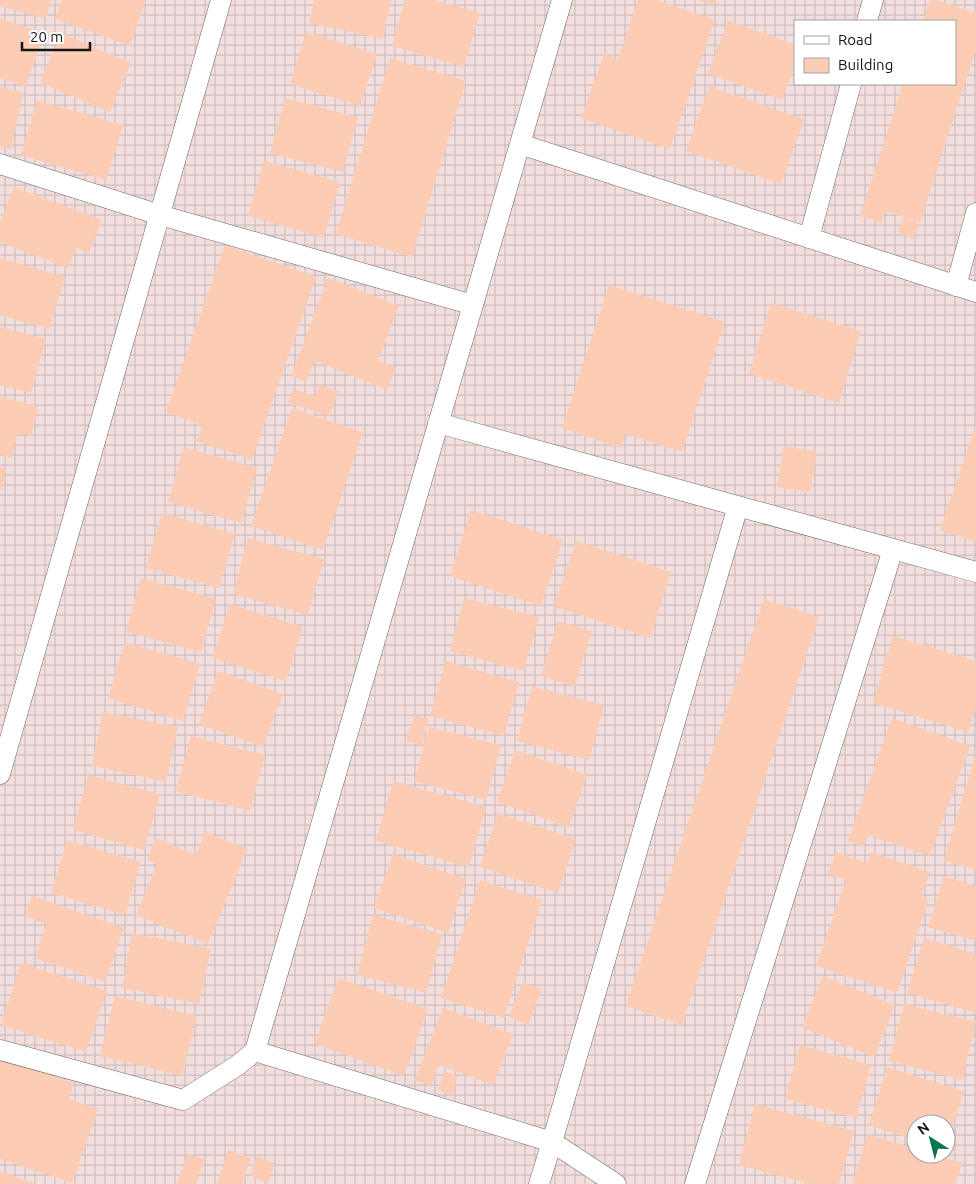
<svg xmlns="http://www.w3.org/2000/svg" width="976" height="1184" font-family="Ubuntu,sans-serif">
  <defs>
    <pattern id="industrial-grid" width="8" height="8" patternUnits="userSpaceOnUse" patternTransform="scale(1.25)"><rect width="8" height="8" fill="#f3dede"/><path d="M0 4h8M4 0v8" fill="none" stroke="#d0bebe"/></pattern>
  </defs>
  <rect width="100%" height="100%" fill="#f8ecec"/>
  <path fill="url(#industrial-grid)" fill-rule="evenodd" d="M 0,0 L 976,0 L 976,1184 L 0,1184 ZM 795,21 L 955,21 L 955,84 L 795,84 ZM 916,1124 L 946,1124 L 946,1154 L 916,1154 Z"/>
  <path fill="#fdccb4" d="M 0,0 L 51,0 L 46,19 L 0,6 Z
    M 62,0 L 146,0 L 130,46 L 55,19 Z
    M 314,0 L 391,0 L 383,39 L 309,23 Z
    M 405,0 L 435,0 L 480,13 L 464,67 L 392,46 Z
    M 638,0 L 657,0 L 715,20 L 670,149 L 581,118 L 604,54 L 618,59 Z
    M 698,0 L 716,0 L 715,5 Z
    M 930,0 L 936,0 L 976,13 L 976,50 L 920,222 L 885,211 L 881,223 L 860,216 L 903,84 L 955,84 L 955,21 L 923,21 Z
    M 0,18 L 44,33 L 26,86 L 0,78 Z
    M 728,20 L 795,45 L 795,66 L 782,100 L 708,73 Z
    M 306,32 L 377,54 L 360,106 L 290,84 Z
    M 61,33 L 131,63 L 110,112 L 40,83 Z
    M 390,58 L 466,81 L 412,257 L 336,234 Z
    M 709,86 L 804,119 L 781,184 L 686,151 Z
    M 0,87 L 23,92 L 11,149 L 0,146 Z
    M 285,98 L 358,117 L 343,172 L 270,153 Z
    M 37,100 L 123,125 L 106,180 L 21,155 Z
    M 264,161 L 340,182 L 324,238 L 248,216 Z
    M 14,187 L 102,220 L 89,253 L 76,248 L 68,268 L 0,242 L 0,223 Z
    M 904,217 L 920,224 L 913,239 L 898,232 Z
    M 225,245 L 316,277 L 252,460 L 197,441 L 202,425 L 166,412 Z
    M 0,258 L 65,277 L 49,329 L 0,315 Z
    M 328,278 L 399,306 L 378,361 L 396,368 L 387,390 L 315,361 L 306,382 L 291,376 Z
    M 609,285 L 725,322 L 682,452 L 625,434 L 621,448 L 562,428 Z
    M 771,303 L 861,331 L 839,403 L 749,374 Z
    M 0,327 L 46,339 L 31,393 L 0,385 Z
    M 319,385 L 338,391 L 330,416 L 288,403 L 293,389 L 316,396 Z
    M 0,397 L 38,406 L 31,436 L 18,433 L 11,458 L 0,455 Z
    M 292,408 L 363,432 L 323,550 L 251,526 Z
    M 976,425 L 976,542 L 940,530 Z
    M 784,446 L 817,452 L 810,492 L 777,487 Z
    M 184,447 L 257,468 L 241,523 L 168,502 Z
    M 0,467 L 6,469 L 1,490 L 0,490 Z
    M 471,510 L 563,540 L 541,606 L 450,576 Z
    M 162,513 L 235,534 L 219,588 L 146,568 Z
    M 248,538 L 324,559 L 308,615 L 233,594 Z
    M 576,541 L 671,572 L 650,638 L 554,607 Z
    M 141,578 L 216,599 L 201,652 L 126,632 Z
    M 464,598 L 539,617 L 524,671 L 450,651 Z
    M 764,599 L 819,617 L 682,1025 L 626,1006 Z
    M 230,604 L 303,627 L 286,681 L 212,658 Z
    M 558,621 L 592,631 L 575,686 L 541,676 Z
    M 893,636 L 976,661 L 976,707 L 968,732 L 873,703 Z
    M 125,642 L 200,664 L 183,721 L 108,698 Z
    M 446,661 L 519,682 L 504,736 L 430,716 Z
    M 218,671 L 283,694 L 263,747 L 199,724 Z
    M 532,686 L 604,705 L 589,760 L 517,741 Z
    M 103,712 L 178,727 L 166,782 L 92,766 Z
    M 414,715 L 429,719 L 422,745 L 406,741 Z
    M 892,718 L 970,746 L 930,856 L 868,835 L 864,847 L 848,841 Z
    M 429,727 L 501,745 L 486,800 L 414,781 Z
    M 191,736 L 265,755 L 250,811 L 176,791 Z
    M 515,750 L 587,775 L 569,827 L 497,802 Z
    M 975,756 L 976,756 L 976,870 L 944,861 Z
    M 88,775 L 160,794 L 144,850 L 73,830 Z
    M 393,781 L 486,807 L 469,867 L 376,841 Z
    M 498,813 L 576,839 L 558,893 L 480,867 Z
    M 205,832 L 247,849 L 208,944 L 136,915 L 157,864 L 147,860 L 156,838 L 196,855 Z
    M 67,840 L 141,862 L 125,915 L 51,893 Z
    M 836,852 L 867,863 L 871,852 L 930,872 L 921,897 L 929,899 L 897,993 L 816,966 L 846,880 L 828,873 Z
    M 393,854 L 466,879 L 448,933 L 374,908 Z
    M 944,876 L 976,886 L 976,941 L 928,927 Z
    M 480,880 L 542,900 L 504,1018 L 441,998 Z
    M 32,896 L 124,928 L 105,982 L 35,958 L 46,924 L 25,916 Z
    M 373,915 L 442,934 L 426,993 L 357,975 Z
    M 132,933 L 211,949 L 199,1004 L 122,988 Z
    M 924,938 L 976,954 L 976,1013 L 907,993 Z
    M 21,963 L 107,991 L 86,1052 L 1,1025 Z
    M 823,976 L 895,1005 L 874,1057 L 802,1028 Z
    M 338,978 L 428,1009 L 404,1076 L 315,1044 Z
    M 523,982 L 542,989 L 528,1025 L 509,1017 Z
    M 115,996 L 197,1016 L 182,1076 L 100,1056 Z
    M 904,1004 L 976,1022 L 962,1080 L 889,1061 Z
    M 443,1008 L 513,1034 L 494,1085 L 439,1065 L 431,1086 L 415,1080 Z
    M 800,1045 L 871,1065 L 856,1118 L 785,1099 Z
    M 0,1058 L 74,1083 L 69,1099 L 98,1109 L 72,1183 L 0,1159 Z
    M 887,1067 L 964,1091 L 946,1145 L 946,1124 L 916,1124 L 916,1140 L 869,1125 Z
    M 444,1071 L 458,1076 L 452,1095 L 438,1090 Z
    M 755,1104 L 854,1131 L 839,1184 L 810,1184 L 739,1165 Z
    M 868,1134 L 916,1149 L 916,1154 L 933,1154 L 962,1163 L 955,1184 L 852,1184 Z
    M 228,1150 L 251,1158 L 242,1184 L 217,1184 Z
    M 187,1154 L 204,1159 L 196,1184 L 177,1184 Z
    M 257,1156 L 275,1163 L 268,1183 L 250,1176 Z
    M 0,1171 L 35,1184 L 0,1184 Z"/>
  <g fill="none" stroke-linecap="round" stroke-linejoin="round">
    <defs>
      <path id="minor" d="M 562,0 L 255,1051 L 552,1142 L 616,1184
        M 867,21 L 873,0
        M 520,144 L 976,292
        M 0,164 L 160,215 L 473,305
        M 809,238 L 851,84
        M 956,286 L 976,213
        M 438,423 L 976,572
        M 0,774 L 221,0
        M 0,1050 L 183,1100 L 238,1065 L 255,1051
        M 539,1184 L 552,1142 L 738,506
        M 695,1184 L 893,549"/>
    </defs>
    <use href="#minor" stroke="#736868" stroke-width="21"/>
    <use href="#minor" stroke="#fff" stroke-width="20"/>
  </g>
  <rect x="794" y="20" width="162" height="65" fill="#ffffff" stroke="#a2a1a1"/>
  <rect x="804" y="36" width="25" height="8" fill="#ffffff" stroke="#a2a1a1"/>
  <text x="838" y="45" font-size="15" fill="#171313">Road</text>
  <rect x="804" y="58" width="25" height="15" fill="#fdccb4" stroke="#a2a1a1"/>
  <text x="838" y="70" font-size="15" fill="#171313">Building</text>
  <g transform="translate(931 1139) rotate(324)"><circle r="24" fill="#ffffff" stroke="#a2a1a1"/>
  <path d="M0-4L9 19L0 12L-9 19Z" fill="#08754e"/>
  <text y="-8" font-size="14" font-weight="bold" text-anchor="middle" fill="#171313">N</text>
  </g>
  <path d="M22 42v8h68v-8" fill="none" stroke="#171313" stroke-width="2.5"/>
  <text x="30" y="42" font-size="15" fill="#171313" stroke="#ffffff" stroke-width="4" paint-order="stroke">20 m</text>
</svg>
